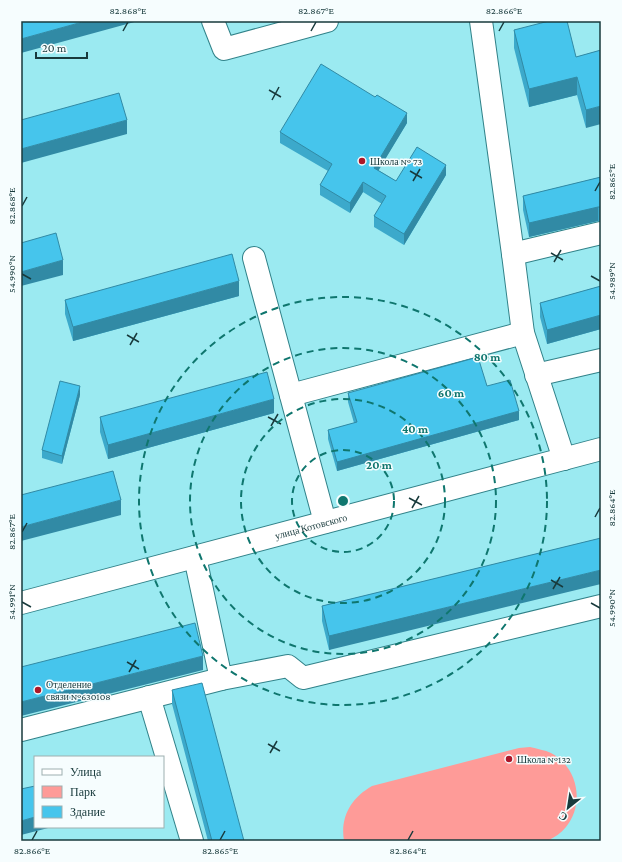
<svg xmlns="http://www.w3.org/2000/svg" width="622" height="862" font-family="'Crimson Pro',serif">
  <rect width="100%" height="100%" fill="#9beaf1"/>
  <path fill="#fe9b98" d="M 530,747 C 537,749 545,750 551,753 C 578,767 585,804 566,827 C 561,833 555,837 549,840 L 344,841 C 340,817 351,798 372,786 L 519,748 Z"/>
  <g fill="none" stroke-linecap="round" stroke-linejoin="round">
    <defs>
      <g id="minor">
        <path d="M 213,21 L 224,49 L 327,21"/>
        <path d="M 481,21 L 513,254 L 523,333 L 564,459"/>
        <path d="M 513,254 L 601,233"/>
        <path d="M 254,258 L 325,522"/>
        <path d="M 536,375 L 601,360"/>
        <path d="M 291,395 L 523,333"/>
        <path d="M 195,557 L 221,679 L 288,666 L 303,678 L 601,606"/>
        <path id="s1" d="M 21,603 L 601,449"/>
        <path d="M 149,697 L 192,841"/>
        <path d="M 21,730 L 221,679"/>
      </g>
    </defs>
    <use href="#minor" stroke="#318289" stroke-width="24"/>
    <use href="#minor" stroke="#fff" stroke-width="22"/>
  </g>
  <path fill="#3ca9cb" d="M 514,30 L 576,57 L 601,50 L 586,128 L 577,95 L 529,107 L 514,48 Z
    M 407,123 L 378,170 L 396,181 L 446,175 L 404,245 L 374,227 L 374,216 L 382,204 L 363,192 L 350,213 L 320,195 L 320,185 L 328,171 L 280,143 L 280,132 Z
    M 601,177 L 601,221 L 598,221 L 529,237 L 523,210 L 523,196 Z
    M 601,286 L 601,329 L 547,344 L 540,317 L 540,303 Z
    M 239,296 L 73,341 L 65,314 L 65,300 Z
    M 487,386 L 519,420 L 337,471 L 328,439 L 328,430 L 354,423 L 348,402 L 348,393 Z
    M 80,395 L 62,464 L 42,458 L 42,450 Z
    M 274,413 L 108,459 L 100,432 L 100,417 Z
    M 601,538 L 329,650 L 322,621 L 322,606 Z
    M 172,690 L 244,841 L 208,841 L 172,704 Z"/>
  <path fill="#318aa5" d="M 86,21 L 138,21 L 21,53 L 21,39 Z
    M 577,77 L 577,95 L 529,107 L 529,89 Z
    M 601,106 L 601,124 L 586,128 L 586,110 Z
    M 407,113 L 407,123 L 374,178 L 374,168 Z
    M 127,120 L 127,134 L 21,163 L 21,149 Z
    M 446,165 L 446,175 L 404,245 L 404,234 Z
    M 363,182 L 363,192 L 350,213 L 350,203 Z
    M 598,207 L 598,221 L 529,237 L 529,223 Z
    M 63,260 L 63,275 L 21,286 L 21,272 Z
    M 239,281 L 239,296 L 73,341 L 73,327 Z
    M 601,315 L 601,329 L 547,344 L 547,330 Z
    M 80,386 L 80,395 L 62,464 L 62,456 Z
    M 274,399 L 274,413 L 108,459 L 108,445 Z
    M 519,411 L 519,420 L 337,471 L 337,462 Z
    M 121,500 L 121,515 L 21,541 L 21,527 Z
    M 601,570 L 601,584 L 329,650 L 329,636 Z
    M 203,656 L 203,670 L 21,716 L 21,702 Z
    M 35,817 L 35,827 L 52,827 L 21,835 L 21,821 Z"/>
  <path fill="#46c5ec" stroke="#318aa5" d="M 21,21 L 86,21 L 21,39 Z
    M 549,21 L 567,21 L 576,57 L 601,50 L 601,106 L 586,110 L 577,77 L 529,89 L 514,30 Z
    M 321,64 L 375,97 L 377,95 L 407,113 L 374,168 L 396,181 L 417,147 L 446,165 L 404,234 L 374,216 L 386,196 L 363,182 L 350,203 L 320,185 L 332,164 L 280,132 Z
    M 119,93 L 127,120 L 21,149 L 21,120 Z
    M 601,177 L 601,207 L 598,207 L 529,223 L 523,196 Z
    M 56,233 L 63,260 L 21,272 L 21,243 Z
    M 232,254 L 239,281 L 73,327 L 65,300 Z
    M 601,286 L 601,315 L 547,330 L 540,303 Z
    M 478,357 L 487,386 L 510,380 L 519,411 L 337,462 L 328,430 L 357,422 L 348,393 Z
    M 267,372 L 274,399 L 108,445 L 100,417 Z
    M 60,381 L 80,386 L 62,456 L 42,450 Z
    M 113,471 L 121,500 L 21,527 L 21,495 Z
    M 601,538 L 601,570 L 329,636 L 322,606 Z
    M 195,623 L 203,656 L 21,702 L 21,667 Z
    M 202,683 L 244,841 L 212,841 L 172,690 Z
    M 35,786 L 35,817 L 21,821 L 21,789 Z"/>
  <path fill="none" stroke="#183a3c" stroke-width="1.5" d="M 123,31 L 128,22M 311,31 L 316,22M 499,31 L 504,22M 269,90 L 281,97M 272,100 L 279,87M 410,171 L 422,178M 413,181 L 420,169M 595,191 L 600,182M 22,206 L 27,197M 551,253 L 563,260M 554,262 L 561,250M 22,274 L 31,279M 591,276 L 600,281M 127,335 L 139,342M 130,345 L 137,333M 268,417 L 281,424M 271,426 L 278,414M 409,498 L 422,505M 412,508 L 419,496M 595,517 L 600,508M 22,532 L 27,523M 551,580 L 563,587M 553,589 L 560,577M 22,602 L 31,607M 591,603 L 600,608M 127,662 L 139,669M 129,672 L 136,660M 268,744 L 280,751M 270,753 L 277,741M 32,840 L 37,831M 220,840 L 225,831M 408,840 L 413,831"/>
  <g fill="none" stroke="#0f766e" stroke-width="2" stroke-dasharray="7 5">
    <circle cx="343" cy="501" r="51"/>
    <circle cx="343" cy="501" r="102"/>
    <circle cx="343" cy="501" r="153"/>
    <circle cx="343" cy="501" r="204"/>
  </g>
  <g fill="#ac1729" stroke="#f6fdfe" stroke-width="1.5">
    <circle cx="362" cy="161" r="4"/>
    <circle cx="38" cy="690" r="4"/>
    <circle cx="509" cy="759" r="4"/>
  </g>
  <g text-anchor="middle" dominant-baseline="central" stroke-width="3" stroke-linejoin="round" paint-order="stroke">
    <g font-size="10" fill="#183a3c" stroke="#f6fdfe" text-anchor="start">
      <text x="370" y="161">Школа № 73</text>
      <text x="46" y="684">Отделение<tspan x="46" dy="12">связи №630108</tspan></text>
      <text x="517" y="759">Школа №132</text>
    </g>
    <g font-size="10" fill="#183a3c" stroke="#f6fdfe">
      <text stroke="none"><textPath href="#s1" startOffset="300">улица Котовского</textPath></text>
    </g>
  </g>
  <circle cx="343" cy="501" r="6" fill="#0f766e" stroke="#f6fdfe" stroke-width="2"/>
  <g font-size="12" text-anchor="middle" font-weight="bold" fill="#0f766e" stroke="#f6fdfe" stroke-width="3" stroke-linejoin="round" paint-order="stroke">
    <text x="487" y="361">80 m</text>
    <text x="451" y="397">60 m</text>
    <text x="415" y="433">40 m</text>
    <text x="379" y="469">20 m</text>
  </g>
  <rect width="622" height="862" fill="none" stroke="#f6fdfe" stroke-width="44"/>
  <rect x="34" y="756" width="130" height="72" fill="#f6fdfe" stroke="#9dafb0"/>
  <rect x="42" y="769" width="20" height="6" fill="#ffffff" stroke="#9dafb0"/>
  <text x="70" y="776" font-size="12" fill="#183a3c">Улица</text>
  <rect x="42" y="786" width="20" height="12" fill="#fe9b98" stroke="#9dafb0"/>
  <text x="70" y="796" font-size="12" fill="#183a3c">Парк</text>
  <rect x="42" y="806" width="20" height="12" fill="#46c5ec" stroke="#9dafb0"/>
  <text x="70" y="816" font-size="12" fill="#183a3c">Здание</text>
  <g transform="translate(568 808) rotate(210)" stroke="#f6fdfe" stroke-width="3" paint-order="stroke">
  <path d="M0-3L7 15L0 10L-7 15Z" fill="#183a3c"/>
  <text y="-6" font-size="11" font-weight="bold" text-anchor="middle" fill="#183a3c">С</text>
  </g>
  <path d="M36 52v6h51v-6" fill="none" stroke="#183a3c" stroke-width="2"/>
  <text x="42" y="52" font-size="12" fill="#183a3c" stroke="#f6fdfe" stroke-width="3" paint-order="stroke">20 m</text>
  <rect x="22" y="22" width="578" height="818" fill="none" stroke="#183a3c" stroke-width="1.5"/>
  <g font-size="10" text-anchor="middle" fill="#183a3c">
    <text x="128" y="14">82.868°E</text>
    <text x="316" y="14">82.867°E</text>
    <text x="504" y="14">82.866°E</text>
    <text transform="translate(611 182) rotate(-90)" y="4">82.865°E</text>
    <text transform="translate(11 206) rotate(-90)" y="4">82.868°E</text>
    <text transform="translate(11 274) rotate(-90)" y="4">54.990°N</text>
    <text transform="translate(611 281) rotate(-90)" y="4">54.989°N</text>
    <text transform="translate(611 508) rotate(-90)" y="4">82.864°E</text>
    <text transform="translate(11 532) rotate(-90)" y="4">82.867°E</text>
    <text transform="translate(11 602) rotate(-90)" y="4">54.991°N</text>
    <text transform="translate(611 608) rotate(-90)" y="4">54.990°N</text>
    <text x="32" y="854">82.866°E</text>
    <text x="220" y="854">82.865°E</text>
    <text x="408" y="854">82.864°E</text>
  </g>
</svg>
